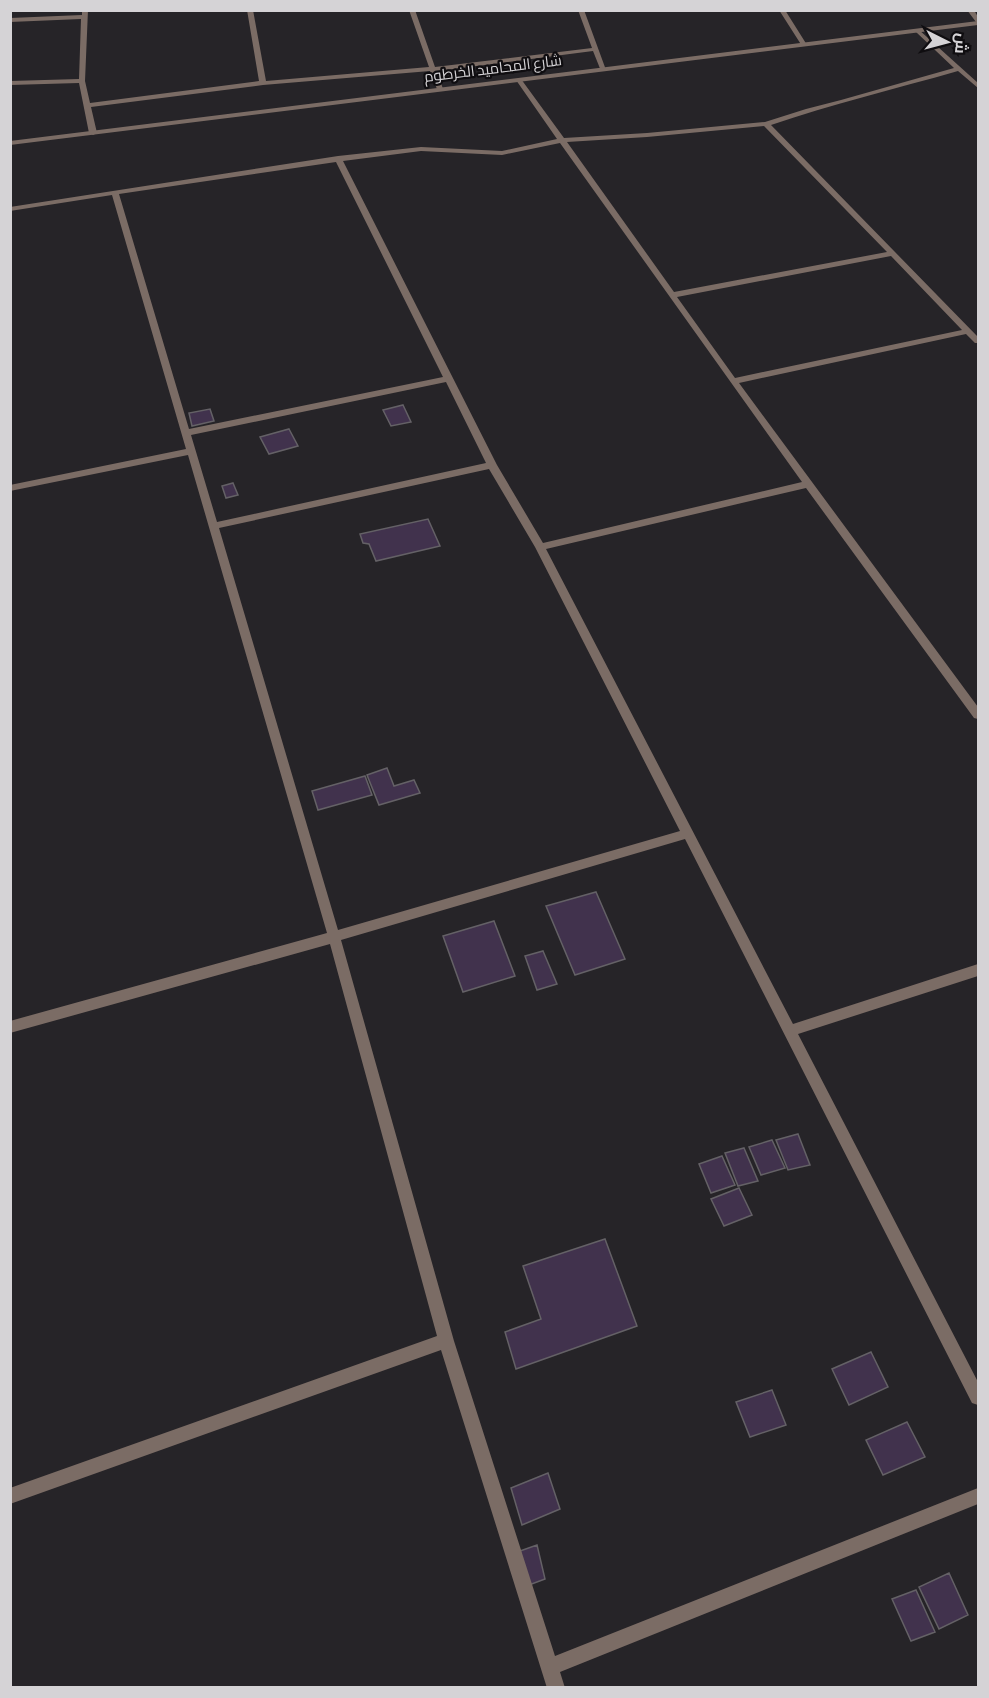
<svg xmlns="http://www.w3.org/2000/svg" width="989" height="1698" font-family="'Sofia Sans Condensed',Cairo,sans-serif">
  <rect width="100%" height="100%" fill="#262428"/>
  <path fill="#41324d" stroke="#646166" stroke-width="1.5" d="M 403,405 L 411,422 L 391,426 L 383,410 Z
    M 210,409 L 214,421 L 192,426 L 189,413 Z
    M 289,429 L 298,446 L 269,454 L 260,437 Z
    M 233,483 L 238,495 L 226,498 L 222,486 Z
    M 428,519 L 440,546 L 376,561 L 369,544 L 363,543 L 360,534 Z
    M 387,768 L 394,786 L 414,780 L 420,793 L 379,805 L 367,775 Z
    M 365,776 L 372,795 L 318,810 L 312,791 Z
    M 596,892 L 625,959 L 575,975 L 546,906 Z
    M 494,921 L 515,976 L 463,992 L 443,936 Z
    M 543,951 L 557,984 L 537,990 L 525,956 Z
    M 798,1134 L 810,1165 L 788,1170 L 776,1140 Z
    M 772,1140 L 785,1168 L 761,1175 L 749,1147 Z
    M 744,1148 L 758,1181 L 738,1186 L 725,1153 Z
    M 722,1156 L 735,1185 L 711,1193 L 699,1164 Z
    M 739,1188 L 752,1215 L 724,1226 L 711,1199 Z
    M 605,1239 L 637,1326 L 516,1369 L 505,1332 L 541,1319 L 523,1266 Z
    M 871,1352 L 888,1387 L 849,1405 L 832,1369 Z
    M 772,1390 L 786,1425 L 750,1437 L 736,1402 Z
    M 907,1422 L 925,1457 L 883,1475 L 866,1440 Z
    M 548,1473 L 560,1509 L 522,1525 L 511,1488 Z
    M 537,1545 L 545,1579 L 529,1585 L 520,1551 Z
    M 949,1573 L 968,1615 L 939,1629 L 919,1587 Z
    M 916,1590 L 935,1632 L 911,1641 L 892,1599 Z"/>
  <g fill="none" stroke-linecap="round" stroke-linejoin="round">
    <path fill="#7b6c65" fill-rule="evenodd" d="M 82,10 L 88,10 L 85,81 L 90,103 L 259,81 L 247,10 L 253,10 L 266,81 L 429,67 L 409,10 L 415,10 L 435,67 L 592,48 L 578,10 L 584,10 L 606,70 L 601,71 L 593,51 L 437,71 L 443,89 L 440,91 L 437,89 L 430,71 L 263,85 L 91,107 L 97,133 L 93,135 L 89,133 L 79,83 L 10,85 L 10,81 L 79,79 L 81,19 L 10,22 L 10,18 L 82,15 Z
      M 779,10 L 785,10 L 807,45 L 806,46 L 802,46 Z
      M 967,10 L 974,10 L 978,17 L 978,23 L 976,22 Z
      M 918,29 L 978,83 L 978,88 L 958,71 C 895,89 832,104 771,125 L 978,337 L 978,343 L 975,343 L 966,334 L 739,383 L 978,707 L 978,719 L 974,718 L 806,488 L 546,549 L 793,1024 L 978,964 L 978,976 L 798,1034 L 978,1382 L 978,1405 L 972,1403 L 685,839 L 341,940 L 454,1341 L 555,1656 L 978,1488 L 978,1504 L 560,1672 L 565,1688 L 547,1688 L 441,1350 L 10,1504 L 10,1488 L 437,1336 L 330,944 L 10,1033 L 10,1021 L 327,933 L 188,455 L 10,491 L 10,485 L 186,449 L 112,195 L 10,211 L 10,207 L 338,156 L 421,147 L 502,151 L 557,139 L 516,80 L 519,78 L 521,79 L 564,138 L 647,133 L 765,122 L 806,109 L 841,100 L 954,68 L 916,32 L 916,30 ZM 764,126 L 887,252 L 674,292 L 567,142 L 647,137 ZM 560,143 L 802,482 L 543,543 L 497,465 L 343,161 L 421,151 L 502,155 ZM 336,162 L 443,377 L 189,429 L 119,194 ZM 891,256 L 962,330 L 735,378 L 677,297 ZM 446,382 L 486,463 L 217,522 L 191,435 ZM 489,469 L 535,547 L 680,831 L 338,930 L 219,528 Z"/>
    <path fill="#7b6c65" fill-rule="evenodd" d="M 978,21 L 978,25 L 10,145 L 10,141 Z"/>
  </g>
  <g text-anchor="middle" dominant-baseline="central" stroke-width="4.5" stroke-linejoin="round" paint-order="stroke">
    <g font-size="15" fill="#d5d3d6" stroke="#0f0d10">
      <text transform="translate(493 69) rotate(-7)">شارع المحاميد الخرطوم</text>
    </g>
  </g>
  <rect width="989" height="1698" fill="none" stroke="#d5d3d6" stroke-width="24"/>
  <g transform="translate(947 42) rotate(96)" stroke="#0f0d10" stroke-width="4.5" paint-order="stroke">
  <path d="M0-4.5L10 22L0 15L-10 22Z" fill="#d5d3d6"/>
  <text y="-9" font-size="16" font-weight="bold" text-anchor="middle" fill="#d5d3d6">ش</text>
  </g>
</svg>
